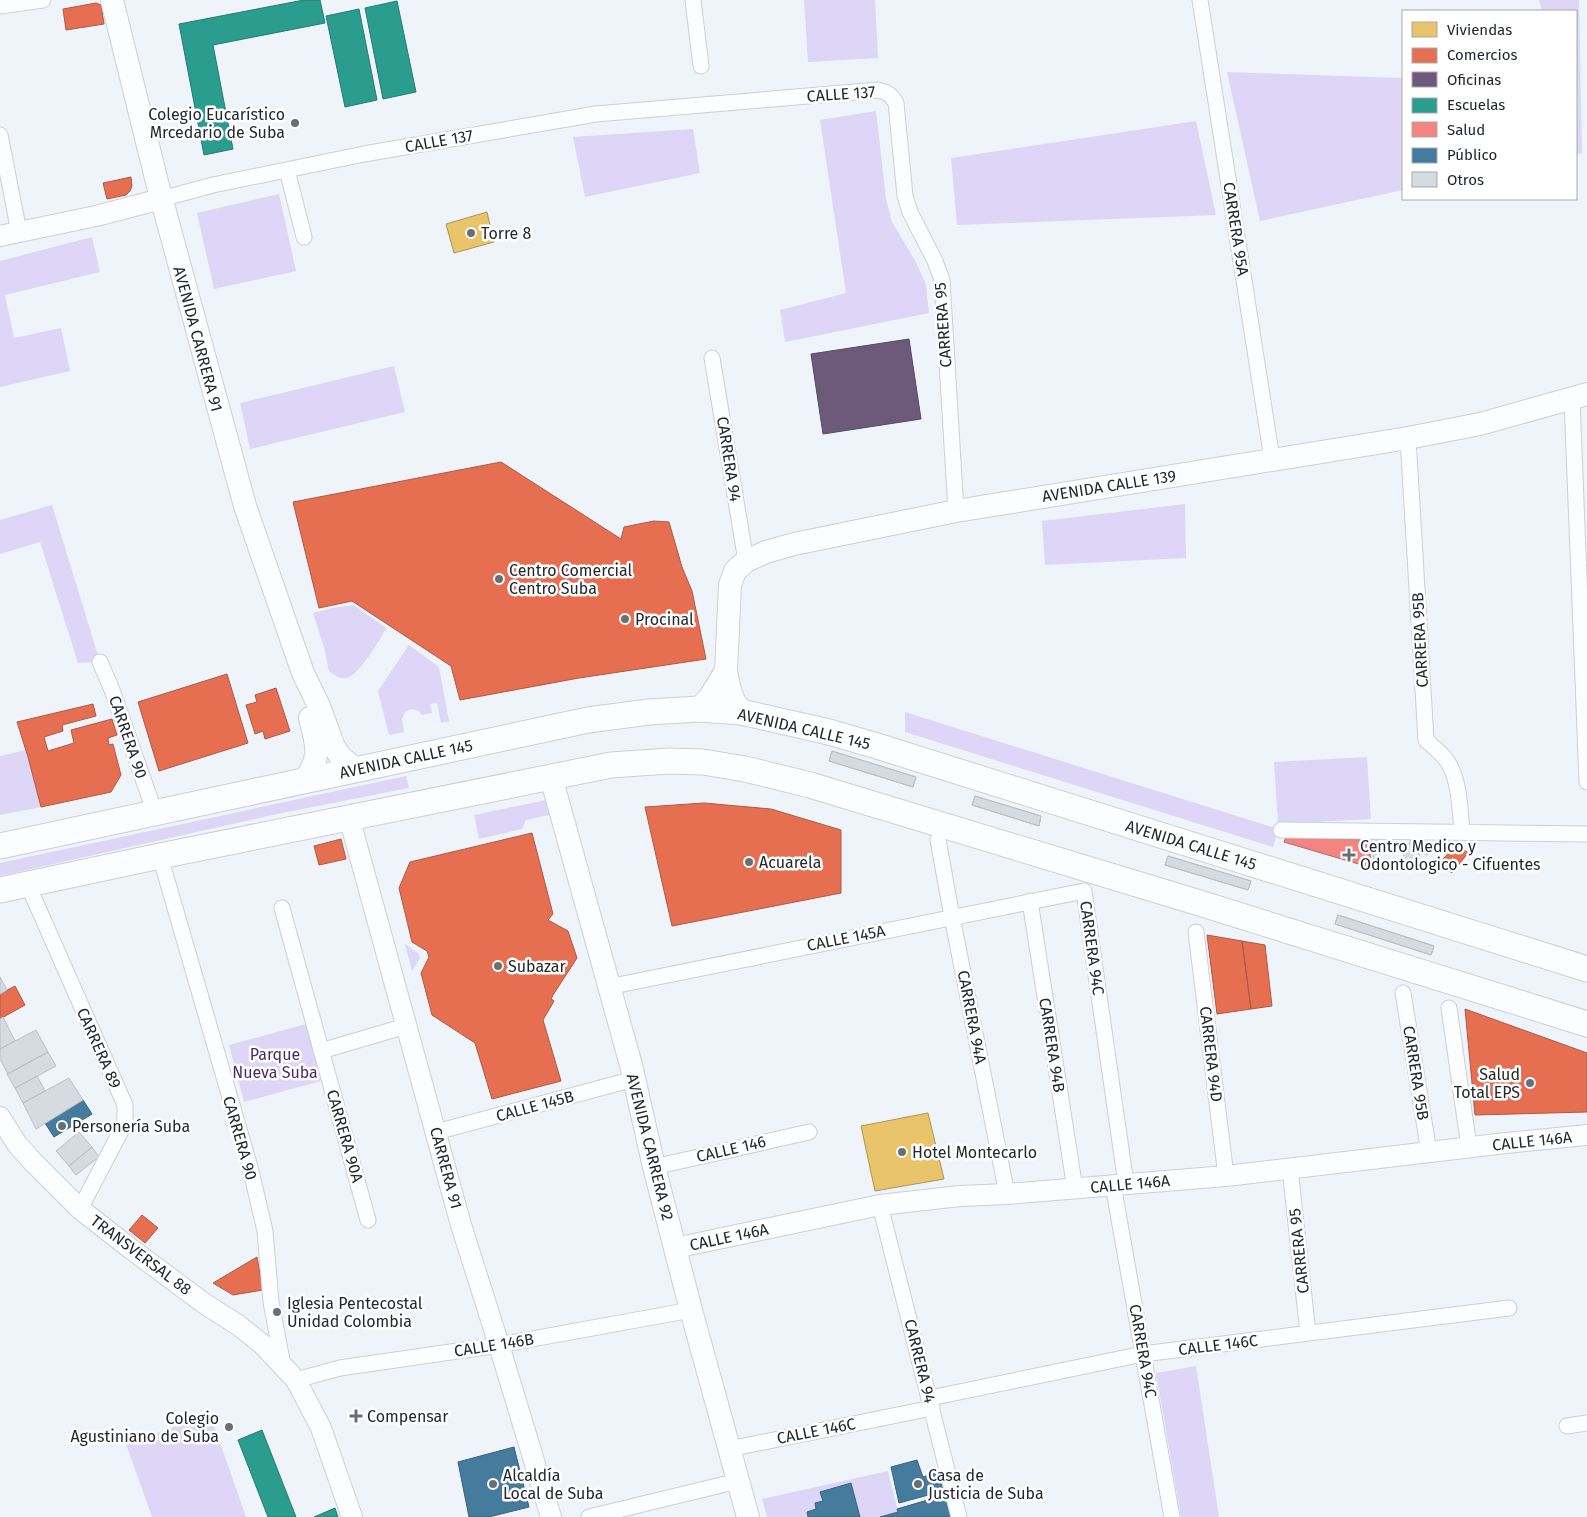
<svg xmlns="http://www.w3.org/2000/svg" width="1587" height="1517" font-family="'Fira Sans',sans-serif">
  <rect width="100%" height="100%" fill="#eef4fa"/>
  <path fill="#ddd6f6" d="M 804,0 L 875,0 L 878,58 L 808,62 Z
    M 1539,0 L 1579,0 L 1582,153 L 1576,154 L 1576,11 L 1542,11 Z
    M 1227,72 L 1403,78 L 1403,190 L 1260,221 Z
    M 876,111 L 886,199 L 892,222 L 917,264 L 926,285 L 929,313 L 785,342 L 780,310 L 846,293 L 820,120 Z
    M 1196,121 L 1216,215 L 957,225 L 951,158 Z
    M 693,129 L 700,173 L 585,197 L 573,137 Z
    M 279,194 L 296,271 L 214,289 L 197,213 Z
    M 92,237 L 100,272 L 5,295 L 14,338 L 61,328 L 70,371 L 0,387 L 0,261 Z
    M 394,366 L 405,412 L 250,449 L 240,403 Z
    M 1185,504 L 1186,558 L 1045,565 L 1042,521 Z
    M 52,505 L 100,662 L 78,663 L 40,542 L 0,554 L 0,520 Z
    M 354,605 L 386,628 C 380,640 359,675 347,678 C 340,680 334,675 329,671 L 324,647 L 313,613 L 332,608 Z
    M 409,645 L 439,667 L 449,721 L 441,723 L 437,703 L 430,704 L 432,713 L 422,715 L 419,711 L 411,709 L 405,712 L 402,719 L 404,732 L 389,735 L 378,691 Z
    M 905,712 L 1278,829 L 1273,847 L 905,732 Z
    M 26,750 L 41,807 L 0,815 L 0,756 Z
    M 1367,757 L 1371,819 L 1278,824 L 1274,762 Z
    M 406,776 L 409,788 L 277,814 L 0,876 L 0,863 Z
    M 546,800 L 549,815 L 526,820 L 522,829 L 479,839 L 474,815 Z
    M 405,944 L 419,954 L 420,958 L 412,971 Z
    M 306,1024 L 321,1081 L 244,1102 L 229,1045 Z
    M 1196,1366 L 1219,1517 L 1181,1517 L 1156,1373 Z
    M 210,1414 L 246,1517 L 152,1517 L 126,1444 Z
    M 888,1471 L 898,1512 L 880,1517 L 767,1517 L 762,1499 Z"/>
  <path fill="#e9c46a" stroke="#ad9558" d="M 487,212 L 494,242 L 454,253 L 446,224 Z
    M 928,1113 L 944,1179 L 875,1191 L 861,1126 Z"/>
  <path fill="#e76f51" stroke="#ac5a46" d="M 96,3 L 101,5 L 104,24 L 66,30 L 63,9 Z
    M 131,177 L 132,186 L 130,191 L 126,195 L 107,199 L 103,183 Z
    M 501,462 L 621,539 L 624,527 L 654,521 L 669,522 L 682,567 L 692,591 L 706,659 L 579,678 L 460,700 L 451,666 L 352,601 L 319,608 L 293,502 Z
    M 227,674 L 248,743 L 159,771 L 138,702 Z
    M 276,688 L 290,731 L 265,739 L 263,731 L 255,734 L 246,705 L 257,702 L 255,695 Z
    M 93,704 L 96,716 L 62,725 L 63,731 L 44,737 L 48,751 L 74,743 L 71,730 L 112,719 L 117,735 L 108,738 L 109,745 L 113,744 L 121,775 L 111,792 L 41,807 L 28,757 L 17,722 Z
    M 704,803 L 771,809 L 841,830 L 841,893 L 672,926 L 645,807 Z
    M 532,833 L 553,914 L 548,920 L 568,931 L 577,958 L 553,995 L 551,999 L 554,1001 L 543,1020 L 561,1081 L 492,1099 L 475,1043 L 432,1015 L 421,973 L 429,957 L 427,951 L 412,942 L 399,888 L 410,862 Z
    M 341,839 L 346,859 L 319,865 L 314,846 Z
    M 1456,844 L 1468,853 L 1452,873 L 1439,864 Z
    M 1207,935 L 1242,941 L 1251,1009 L 1217,1014 Z
    M 1242,941 L 1265,945 L 1272,1006 L 1251,1009 Z
    M 15,986 L 25,1005 L 0,1019 L 0,994 Z
    M 1465,1009 L 1587,1053 L 1587,1112 L 1475,1115 Z
    M 142,1215 L 158,1228 L 145,1243 L 129,1230 Z
    M 257,1257 L 263,1290 L 233,1295 L 213,1283 Z"/>
  <path fill="#6d597a" stroke="#564a63" d="M 909,339 L 921,419 L 823,434 L 811,354 Z"/>
  <path fill="#2a9d8f" stroke="#287a72" d="M 304,0 L 320,0 L 325,23 L 213,45 L 233,149 L 204,155 L 179,24 Z
    M 397,1 L 416,92 L 383,99 L 365,8 Z
    M 359,9 L 377,100 L 345,107 L 326,16 Z
    M 262,1430 L 296,1517 L 268,1517 L 238,1440 Z
    M 335,1508 L 338,1517 L 314,1517 Z"/>
  <path fill="#f28482" stroke="#b46869" d="M 1286,837 L 1368,840 L 1372,868 L 1284,842 Z"/>
  <path fill="#457b9d" stroke="#3a627c" d="M 83,1100 L 92,1114 L 54,1137 L 45,1123 Z
    M 514,1447 L 529,1507 L 489,1517 L 469,1517 L 458,1462 Z
    M 917,1460 L 923,1477 L 939,1471 L 943,1491 L 899,1503 L 891,1467 Z
    M 851,1483 L 860,1517 L 808,1517 L 807,1512 L 816,1509 L 815,1503 L 823,1501 L 820,1492 Z
    M 948,1494 L 953,1517 L 880,1517 L 898,1512 L 897,1509 Z"/>
  <path fill="#d6dae1" stroke="#bcc0c6" d="M 832,751 L 916,777 L 913,787 L 829,761 Z
    M 832,751 L 916,777 L 913,787 L 829,761 Z
    M 975,796 L 1041,816 L 1039,826 L 972,805 Z
    M 975,796 L 1041,816 L 1039,826 L 972,805 Z
    M 1377,836 L 1381,860 L 1374,861 L 1370,837 Z
    M 1411,838 L 1431,843 L 1428,855 L 1420,853 L 1417,866 L 1402,862 L 1405,848 L 1408,849 Z
    M 1168,856 L 1251,881 L 1248,890 L 1165,865 Z
    M 1168,856 L 1251,881 L 1248,890 L 1165,865 Z
    M 1338,915 L 1434,946 L 1431,955 L 1335,924 Z
    M 1338,915 L 1434,946 L 1431,955 L 1335,924 Z
    M 0,977 L 7,990 L 0,994 Z
    M 3,1017 L 15,1041 L 0,1049 L 0,1019 Z
    M 36,1030 L 48,1052 L 8,1074 L 0,1059 L 0,1049 Z
    M 48,1052 L 56,1066 L 15,1088 L 7,1074 Z
    M 37,1076 L 45,1091 L 23,1103 L 15,1088 Z
    M 69,1078 L 83,1100 L 36,1129 L 23,1103 Z
    M 79,1132 L 92,1147 L 69,1166 L 56,1151 Z
    M 92,1147 L 99,1157 L 76,1175 L 69,1166 Z"/>
  <g fill="none" stroke-linecap="round" stroke-linejoin="round">
    <defs>
      <path id="minor" d="M 693,0 L 701,66
        M 1200,0 L 1272,459
        M 0,6 L 43,0
        M 0,135 L 19,232
        M 287,170 L 304,237
        M 161,199 L 213,185 L 364,154 L 596,114 L 878,90 C 888,92 891,95 896,103 L 905,196 L 910,212 L 935,261 L 942,280 L 956,511
        M 712,358 L 746,561
        M 1572,399 L 1587,782
        M 1408,438 L 1426,740 C 1434,748 1445,755 1450,766 C 1460,785 1460,811 1462,832
        M 100,662 L 112,690 L 155,813
        M 1281,830 L 1587,834
        M 938,840 L 952,917 L 1007,1194
        M 160,856 L 250,1167 L 265,1231 L 271,1302 L 283,1366
        M 28,885 L 125,1105 L 125,1123 L 80,1209
        M 1030,901 L 1075,1189
        M 282,908 L 368,1220
        M 1196,932 L 1226,1176
        M 608,987 L 1084,891 L 1126,1184
        M 1403,993 L 1429,1152
        M 1449,1008 L 1469,1147
        M 321,1051 L 406,1026
        M 436,1132 L 634,1079
        M 654,1167 L 809,1132
        M 1290,1169 L 1308,1333
        M 1113,1185 L 1172,1517
        M 880,1205 L 959,1517
        M 296,1380 L 340,1368 L 499,1345 L 691,1310
        M 930,1398 L 1143,1354 L 1509,1308
        M 1567,1426 L 1587,1423
        M 729,1449 L 932,1408
        M 589,1517 L 738,1481"/>
      <path id="tertiary" d="M 0,236 L 96,216 L 161,199
        M 349,817 L 461,1225 L 499,1345 L 551,1517
        M 0,1117 L 17,1144 L 33,1162 L 80,1209 L 131,1249 L 205,1304 L 238,1325 L 262,1344 L 296,1380 L 321,1428 L 352,1517
        M 675,1248 L 880,1205 L 960,1196 L 1007,1194 L 1226,1176 L 1506,1143 L 1587,1135"/>
      <path id="secondary" d="M 112,0 L 158,186 L 245,506 L 303,673 L 319,706 L 334,747 L 340,756 L 356,770
        M 699,709 L 709,698 L 726,671
        M 741,712 L 734,701 L 730,690 L 726,671 L 730,585 L 735,571 L 746,561 L 766,552 L 794,544 L 956,511 L 1408,438 L 1480,424 L 1587,394
        M 551,777 L 631,1065 L 654,1167 L 691,1310 L 748,1517
        M 304,781 C 322,756 317,746 310,718"/>
      <path id="primary" d="M 0,846 L 588,720 L 649,712 L 699,709 L 741,712 L 829,732 L 877,746 L 1587,969
        M 0,890 L 160,856 L 611,765 L 669,761 L 703,762 L 745,769 L 810,785 L 1193,901 L 1587,1024"/>
    </defs>
    <use href="#minor" stroke="#cad0d6" stroke-width="17"/>
    <use href="#tertiary" stroke="#cad0d6" stroke-width="22"/>
    <use href="#secondary" stroke="#cad0d6" stroke-width="24"/>
    <use href="#primary" stroke="#cad0d6" stroke-width="27"/>
    <use href="#minor" stroke="#fcfdfe" stroke-width="15"/>
    <use href="#tertiary" stroke="#fcfdfe" stroke-width="20"/>
    <use href="#secondary" stroke="#fcfdfe" stroke-width="22"/>
    <use href="#primary" stroke="#fcfdfe" stroke-width="25"/>
  </g>
  <g fill="#696f75" stroke="#fff" stroke-width="2">
    <circle cx="295" cy="123" r="5"/>
    <circle cx="471" cy="233" r="5"/>
    <circle cx="499" cy="579" r="5"/>
    <circle cx="625" cy="619" r="5"/>
    <path d="M1346.5 847.5h5v5h5v5h-5v5h-5v-5h-5v-5h5z"/>
    <circle cx="749" cy="862" r="5"/>
    <circle cx="498" cy="966" r="5"/>
    <circle cx="1530" cy="1083" r="5"/>
    <circle cx="62" cy="1126" r="5"/>
    <circle cx="902" cy="1152" r="5"/>
    <circle cx="277" cy="1312" r="5"/>
    <path d="M353.5 1408.5h5v5h5v5h-5v5h-5v-5h-5v-5h5z"/>
    <circle cx="229" cy="1427" r="5"/>
    <circle cx="493" cy="1484" r="5"/>
    <circle cx="918" cy="1484" r="5"/>
  </g>
  <g text-anchor="middle" dominant-baseline="central" stroke-width="5" stroke-linejoin="round" paint-order="stroke">
    <g font-size="16" fill="#22282e" stroke="#fff">
      <text transform="translate(841 94) rotate(-4)">CALLE 137</text>
      <text transform="translate(439 141) rotate(-10)">CALLE 137</text>
      <text transform="translate(1236 229) rotate(81)">CARRERA 95A</text>
      <text transform="translate(943 325) rotate(-94)">CARRERA 95</text>
      <text transform="translate(198 339) rotate(75)">AVENIDA CARRERA 91</text>
      <text transform="translate(729 459) rotate(81)">CARRERA 94</text>
      <text transform="translate(1109 486) rotate(-9)">AVENIDA CALLE 139</text>
      <text transform="translate(1420 640) rotate(-93)">CARRERA 95B</text>
      <text transform="translate(804 729) rotate(13)">AVENIDA CALLE 145</text>
      <text transform="translate(128 737) rotate(71)">CARRERA 90</text>
      <text transform="translate(406 759) rotate(-12)">AVENIDA CALLE 145</text>
      <text transform="translate(1191 845) rotate(17)">AVENIDA CALLE 145</text>
      <text transform="translate(846 938) rotate(-11)">CALLE 145A</text>
      <text transform="translate(1092 948) rotate(82)">CARRERA 94C</text>
      <text transform="translate(972 1017) rotate(79)">CARRERA 94A</text>
      <text transform="translate(1052 1045) rotate(81)">CARRERA 94B</text>
      <text transform="translate(99 1048) rotate(66)">CARRERA 89</text>
      <text transform="translate(1211 1054) rotate(83)">CARRERA 94D</text>
      <text transform="translate(1416 1073) rotate(81)">CARRERA 95B</text>
      <text transform="translate(535 1106) rotate(-15)">CALLE 145B</text>
      <text transform="translate(345 1136) rotate(74)">CARRERA 90A</text>
      <text transform="translate(240 1138) rotate(74)">CARRERA 90</text>
      <text transform="translate(1532 1141) rotate(-6)">CALLE 146A</text>
      <text transform="translate(650 1147) rotate(76)">AVENIDA CARRERA 92</text>
      <text transform="translate(731 1149) rotate(-13)">CALLE 146</text>
      <text transform="translate(446 1168) rotate(75)">CARRERA 91</text>
      <text transform="translate(1130 1184) rotate(-5)">CALLE 146A</text>
      <text transform="translate(729 1237) rotate(-12)">CALLE 146A</text>
      <text transform="translate(1299 1251) rotate(-96)">CARRERA 95</text>
      <text transform="translate(141 1255) rotate(37)">TRANSVERSAL 88</text>
      <text transform="translate(494 1345) rotate(-9)">CALLE 146B</text>
      <text transform="translate(1218 1345) rotate(-7)">CALLE 146C</text>
      <text transform="translate(1143 1351) rotate(80)">CARRERA 94C</text>
      <text transform="translate(920 1361) rotate(76)">CARRERA 94</text>
      <text transform="translate(816 1431) rotate(-11)">CALLE 146C</text>
    </g>
    <g font-size="16" fill="#22282e" stroke="#fff" text-anchor="start">
      <text x="285" y="114" text-anchor="end">Colegio Eucarístico<tspan x="285" dy="18">Mrcedario de Suba</tspan></text>
      <text x="481" y="233">Torre 8</text>
      <text x="509" y="570">Centro Comercial<tspan x="509" dy="18">Centro Suba</tspan></text>
      <text x="635" y="619">Procinal</text>
      <text x="1360" y="846">Centro Medico y<tspan x="1360" dy="18">Odontologico - Cifuentes</tspan></text>
      <text x="759" y="862">Acuarela</text>
      <text x="508" y="966">Subazar</text>
      <text x="1520" y="1074" text-anchor="end">Salud<tspan x="1520" dy="18">Total EPS</tspan></text>
      <text x="72" y="1126">Personería Suba</text>
      <text x="912" y="1152">Hotel Montecarlo</text>
      <text x="287" y="1303">Iglesia Pentecostal<tspan x="287" dy="18">Unidad Colombia</tspan></text>
      <text x="367" y="1416">Compensar</text>
      <text x="219" y="1418" text-anchor="end">Colegio<tspan x="219" dy="18">Agustiniano de Suba</tspan></text>
      <text x="503" y="1475">Alcaldía<tspan x="503" dy="18">Local de Suba</tspan></text>
      <text x="928" y="1475">Casa de<tspan x="928" dy="18">Justicia de Suba</tspan></text>
    </g>
    <g font-size="16" fill="#472b6d" stroke="#fff">
      <text x="275" y="1054">Parque<tspan x="275" dy="18">Nueva Suba</tspan></text>
    </g>
  </g>
  <rect x="1402" y="10" width="175" height="190" fill="#ffffff" stroke="#a7a9ab"/>
  <rect x="1412" y="22" width="25" height="15" fill="#e9c46a" stroke="#a7a9ab"/>
  <text x="1447" y="35" font-size="15" fill="#22282e">Viviendas</text>
  <rect x="1412" y="48" width="25" height="15" fill="#e76f51" stroke="#a7a9ab"/>
  <text x="1447" y="60" font-size="15" fill="#22282e">Comercios</text>
  <rect x="1412" y="72" width="25" height="15" fill="#6d597a" stroke="#a7a9ab"/>
  <text x="1447" y="85" font-size="15" fill="#22282e">Oficinas</text>
  <rect x="1412" y="98" width="25" height="15" fill="#2a9d8f" stroke="#a7a9ab"/>
  <text x="1447" y="110" font-size="15" fill="#22282e">Escuelas</text>
  <rect x="1412" y="122" width="25" height="15" fill="#f28482" stroke="#a7a9ab"/>
  <text x="1447" y="135" font-size="15" fill="#22282e">Salud</text>
  <rect x="1412" y="148" width="25" height="15" fill="#457b9d" stroke="#a7a9ab"/>
  <text x="1447" y="160" font-size="15" fill="#22282e">Público</text>
  <rect x="1412" y="172" width="25" height="15" fill="#d6dae1" stroke="#a7a9ab"/>
  <text x="1447" y="185" font-size="15" fill="#22282e">Otros</text>
</svg>
